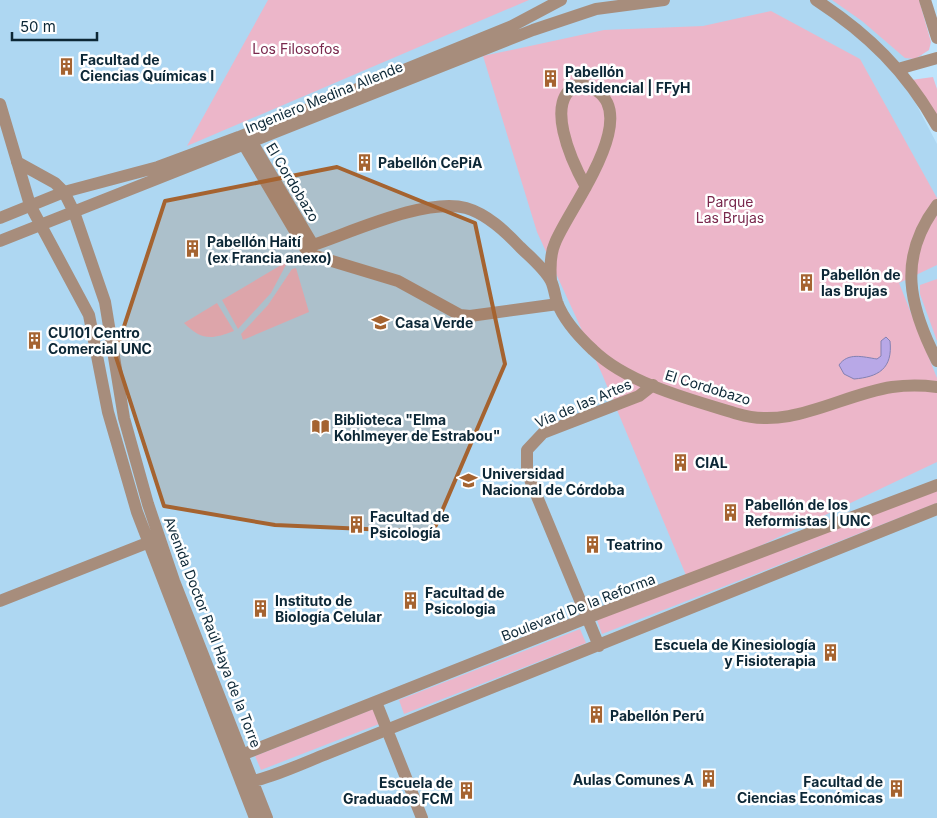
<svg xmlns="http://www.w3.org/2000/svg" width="937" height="818" font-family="Inter,sans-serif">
  <rect width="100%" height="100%" fill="#bee4fc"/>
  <path fill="#aed7f2" d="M 0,0 L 910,0 L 926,45 L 920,60 L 901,81 L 915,102 L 937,144 L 937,818 L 0,818 Z"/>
  <path fill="#ecb6c9" d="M 268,0 L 529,0 L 187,146 Z
    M 832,0 L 919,0 L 931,42 L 929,50 L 915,59 L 905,58 L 862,21 Z
    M 771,11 L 860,59 L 937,198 L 937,265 L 899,283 L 937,378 L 937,462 L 688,580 L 602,374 L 537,232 L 483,56 L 604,30 L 703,26 Z
    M 933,77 L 937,89 L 937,119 L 911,80 Z
    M 288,261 L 271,293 L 238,329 L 222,300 Z
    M 296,268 L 309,312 L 243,340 L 241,334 L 268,305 L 292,269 Z
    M 937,279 L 937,341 L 920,294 L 920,285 Z
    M 217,303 L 234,331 C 211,340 201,340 184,323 Z
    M 937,488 L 937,503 L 602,634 L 597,620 Z
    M 580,629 L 586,643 L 404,714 L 399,700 Z
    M 373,709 L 379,724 L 261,770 L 255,756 Z"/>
  <path fill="#b8a8e7" stroke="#8481b2" d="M 886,337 L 890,341 C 893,369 878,377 854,379 L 844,374 L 839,365 C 848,352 863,357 877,359 L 881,356 L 881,341 Z"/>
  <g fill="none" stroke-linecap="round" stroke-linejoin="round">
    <path stroke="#a78d7c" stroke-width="12" d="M 816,0 C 868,34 906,71 937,126
      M 925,0 L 937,38
      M 898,69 L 937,58
      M 0,104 L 30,205 L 89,315 L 108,412 L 137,512 L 255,818
      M 247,134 L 313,245 C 352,232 427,197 466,208 C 487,214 505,231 520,247 C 530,257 544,268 551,281 C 554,287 555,296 557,302 C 564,321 579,337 593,350 C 628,384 692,400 738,414 C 791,430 840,395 892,387 C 907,385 922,385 937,387
      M 241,140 L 305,248 L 312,255 L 398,281 L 460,315 L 470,316 L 558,304
      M 17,162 L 55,183 L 64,192 L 74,212 L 105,302 L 124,418 L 148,504 L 174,581 L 267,818
      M 937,205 C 897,258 909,306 937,361
      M 0,218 L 64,192 L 158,167 L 239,137 L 512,26 L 561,0
      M 0,241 L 533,30 L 596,9 L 664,0
      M 551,281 C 550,268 550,254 555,243 C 569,207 655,101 580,84 C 541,97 573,164 586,187
      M 0,601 L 147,543
      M 599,646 L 531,482 L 527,470 L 527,450 L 543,433 L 639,396 L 653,385
      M 376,702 L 422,818
      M 234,764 L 244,754 L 587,618 L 937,485
      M 241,782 C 256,785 308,761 324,755 L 937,509"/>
  </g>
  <path fill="#a56330" fill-opacity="0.2" stroke="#a56330" stroke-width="4" stroke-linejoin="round" d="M 337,167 L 475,223 L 505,364 L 433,532 L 275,525 L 164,506 L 115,354 L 165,201 Z"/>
  <defs>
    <symbol id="building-bare" viewBox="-9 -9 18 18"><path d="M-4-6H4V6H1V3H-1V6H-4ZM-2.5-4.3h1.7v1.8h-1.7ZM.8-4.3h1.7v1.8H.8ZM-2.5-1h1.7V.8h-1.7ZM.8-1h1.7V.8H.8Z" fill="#a56330" stroke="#fff" stroke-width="2.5" paint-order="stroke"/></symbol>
    <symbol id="university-bare" viewBox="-9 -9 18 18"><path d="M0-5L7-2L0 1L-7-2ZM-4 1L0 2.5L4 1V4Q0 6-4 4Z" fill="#a56330" stroke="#fff" stroke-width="2.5" paint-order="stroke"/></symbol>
    <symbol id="library-bare" viewBox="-9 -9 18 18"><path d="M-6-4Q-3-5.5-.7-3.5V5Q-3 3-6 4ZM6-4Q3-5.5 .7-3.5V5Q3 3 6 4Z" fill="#a56330" stroke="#fff" stroke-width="2.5" paint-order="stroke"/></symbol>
  </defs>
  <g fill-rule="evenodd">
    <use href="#building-bare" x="54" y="54" width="25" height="25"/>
    <use href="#building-bare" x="538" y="66" width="25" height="25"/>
    <use href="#building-bare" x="352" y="150" width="25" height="25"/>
    <use href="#building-bare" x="180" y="236" width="25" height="25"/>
    <use href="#building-bare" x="794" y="270" width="25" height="25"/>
    <use href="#university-bare" x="368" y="310" width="25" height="25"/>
    <use href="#building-bare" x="22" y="328" width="25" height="25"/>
    <use href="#library-bare" x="308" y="414" width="25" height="25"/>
    <use href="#building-bare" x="668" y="450" width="25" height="25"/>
    <use href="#university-bare" x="456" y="468" width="25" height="25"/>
    <use href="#building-bare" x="718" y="500" width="25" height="25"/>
    <use href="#building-bare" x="344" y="512" width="25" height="25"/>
    <use href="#building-bare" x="580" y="532" width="25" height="25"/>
    <use href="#building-bare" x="398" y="588" width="25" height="25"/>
    <use href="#building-bare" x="248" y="596" width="25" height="25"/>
    <use href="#building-bare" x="818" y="640" width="25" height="25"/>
    <use href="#building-bare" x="584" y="702" width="25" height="25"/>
    <use href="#building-bare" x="696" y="766" width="25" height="25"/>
    <use href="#building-bare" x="884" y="776" width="25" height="25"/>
    <use href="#building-bare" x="454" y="778" width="25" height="25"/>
  </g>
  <g text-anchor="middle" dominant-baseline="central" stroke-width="5" stroke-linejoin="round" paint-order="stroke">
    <g font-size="14" fill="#79284d" stroke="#fff">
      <text x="296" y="48">Los Filosofos</text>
      <text x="730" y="201">Parque<tspan x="730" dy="16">Las Brujas</tspan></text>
    </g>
    <g font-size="14" font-weight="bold" fill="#0c2736" stroke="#fff" text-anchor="start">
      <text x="80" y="59">Facultad de<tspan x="80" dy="16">Ciencias Químicas I</tspan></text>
      <text x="565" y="71">Pabellón<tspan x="565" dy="16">Residencial | FFyH</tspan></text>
      <text x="378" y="162">Pabellón CePiA</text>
      <text x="207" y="241">Pabellón Haití<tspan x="207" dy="16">(ex Francia anexo)</tspan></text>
      <text x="821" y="274">Pabellón de<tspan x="821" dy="16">las Brujas</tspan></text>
      <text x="395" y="322">Casa Verde</text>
      <text x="48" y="332">CU101 Centro<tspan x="48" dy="16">Comercial UNC</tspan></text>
      <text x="334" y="419">Biblioteca "Elma<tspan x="334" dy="16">Kohlmeyer de Estrabou"</tspan></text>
      <text x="695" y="462">CIAL</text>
      <text x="482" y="473">Universidad<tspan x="482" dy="16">Nacional de Córdoba</tspan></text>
      <text x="745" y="504">Pabellón de los<tspan x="745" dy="16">Reformistas | UNC</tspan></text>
      <text x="370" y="516">Facultad de<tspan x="370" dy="16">Psicología</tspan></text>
      <text x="606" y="544">Teatrino</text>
      <text x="425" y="592">Facultad de<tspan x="425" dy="16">Psicologia</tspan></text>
      <text x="275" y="600">Instituto de<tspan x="275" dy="16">Biología Celular</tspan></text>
      <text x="816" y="644" text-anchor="end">Escuela de Kinesiología<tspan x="816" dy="16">y Fisioterapia</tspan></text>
      <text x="610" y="715">Pabellón Perú</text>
      <text x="694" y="779" text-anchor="end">Aulas Comunes A</text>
      <text x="883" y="781" text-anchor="end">Facultad de<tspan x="883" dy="16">Ciencias Económicas</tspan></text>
      <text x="453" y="782" text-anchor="end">Escuela de<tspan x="453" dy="16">Graduados FCM</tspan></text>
    </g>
    <g font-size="14" fill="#0c2736" stroke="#fff">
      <text transform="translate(324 97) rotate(-22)">Ingeniero Medina Allende</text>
      <text transform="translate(293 182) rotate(59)">El Cordobazo</text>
      <text transform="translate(708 387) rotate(17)">El Cordobazo</text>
      <text transform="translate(583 403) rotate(-23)">Vía de las Artes</text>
      <text transform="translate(578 607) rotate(-21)">Boulevard De la Reforma</text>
      <text transform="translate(213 632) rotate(69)">Avenida Doctor Raúl Haya de la Torre</text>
    </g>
  </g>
  <path d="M12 32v8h85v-8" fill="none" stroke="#0c2736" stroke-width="2.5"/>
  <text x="20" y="32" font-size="15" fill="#0c2736" stroke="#ffffff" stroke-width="4" paint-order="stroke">50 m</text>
</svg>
